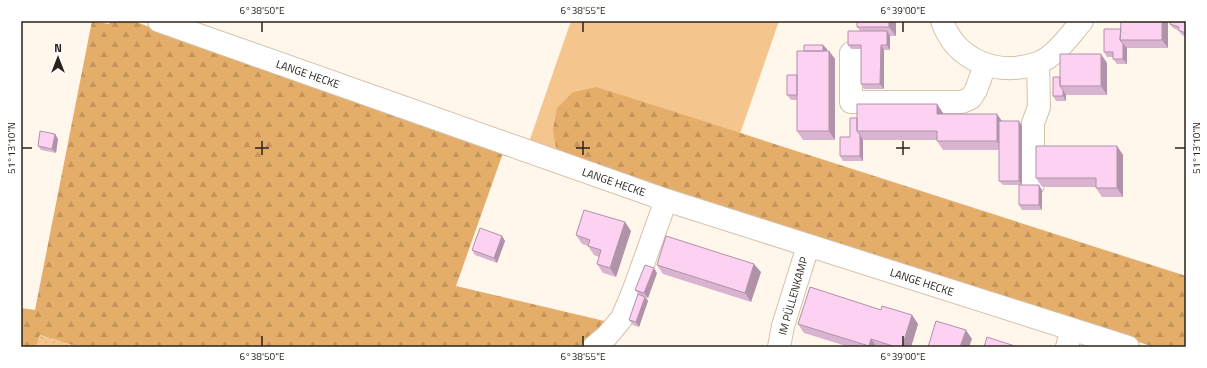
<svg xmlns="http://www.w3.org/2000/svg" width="1207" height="368" font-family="'Titillium Web',sans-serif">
  <defs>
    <pattern id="forest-firs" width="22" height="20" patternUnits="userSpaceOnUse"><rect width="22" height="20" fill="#e4ae6a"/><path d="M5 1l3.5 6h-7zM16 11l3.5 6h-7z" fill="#c4955b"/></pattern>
    <pattern id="garden-dots" width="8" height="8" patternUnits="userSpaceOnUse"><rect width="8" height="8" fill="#f4c68d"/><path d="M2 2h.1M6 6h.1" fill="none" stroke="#d1aa79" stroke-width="1.8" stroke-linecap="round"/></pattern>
  </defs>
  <rect width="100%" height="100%" fill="#fff6ec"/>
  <path fill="#f4c68d" d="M 571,21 L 779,21 L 740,134 L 597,87 L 557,153 L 528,145 Z"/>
  <path fill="url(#forest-firs)" d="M 92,21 L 109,24 L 110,21 L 133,21 L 503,153 L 456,286 L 613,323 L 586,347 L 78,347 L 40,335 L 36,347 L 21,347 L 21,308 L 35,310 Z
    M 597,87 L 1186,276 L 1186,347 L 1154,347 L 671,193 L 557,153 L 553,130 L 557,108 L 573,92 Z"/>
  <path fill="url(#garden-dots)" d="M 40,335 L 78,347 L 36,347 Z"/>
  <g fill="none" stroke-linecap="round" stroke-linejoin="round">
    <defs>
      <path id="minor" d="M 159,21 L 666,200 L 1128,347
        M 942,21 C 956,61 998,77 1038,63 C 1055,57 1070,35 1082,21
        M 851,53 L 851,102 L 962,102 L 971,98 L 976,90 L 985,65
        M 1033,185 L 1033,123 L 1039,107 L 1038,63
        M 594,347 L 607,336 L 622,318 L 633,292 L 666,200
        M 779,347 L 783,326 L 808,246
        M 1067,347 L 1072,329"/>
    </defs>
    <use href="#minor" stroke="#d6c1a9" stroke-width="24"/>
    <use href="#minor" stroke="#fff" stroke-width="22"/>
  </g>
  <path fill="#d9b4d0" d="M 857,21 L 896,21 L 896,36 L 890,36 L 890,50 L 884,50 L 884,89 L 864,89 L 861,84 L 861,49 L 851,49 L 848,45 L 860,31 L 857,27 Z
    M 1168,21 L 1168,48 L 1127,48 L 1127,64 L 1117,64 L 1113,59 L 1113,57 L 1107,57 L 1104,52 L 1121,29 Z
    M 1186,21 L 1186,37 L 1182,35 L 1178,30 L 1173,28 L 1170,24 Z
    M 827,49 L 827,51 L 829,51 L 835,59 L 835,140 L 803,140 L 797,131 L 797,100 L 791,100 L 787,95 L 797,75 Z
    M 1107,63 L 1107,95 L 1066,95 L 1066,101 L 1056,101 L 1053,96 L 1060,77 Z
    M 937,104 L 943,113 L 943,114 L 997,114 L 1002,121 L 1019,121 L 1022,126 L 1022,185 L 1003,185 L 999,181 L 999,150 L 943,150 L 937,141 L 937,140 L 863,140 L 863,161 L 843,161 L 840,156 L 850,137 L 857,118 Z
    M 55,134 L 58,139 L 56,153 L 41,150 L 38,146 Z
    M 1117,146 L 1123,155 L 1123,197 L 1102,197 L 1096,188 L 1096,187 L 1042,187 L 1036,178 Z
    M 1042,190 L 1042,210 L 1022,210 L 1019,205 Z
    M 625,222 L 631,231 L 616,277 L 603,273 L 597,264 L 599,257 L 594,255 L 588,246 L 582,244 L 576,235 Z
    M 502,236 L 505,241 L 497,263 L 475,255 L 472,250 Z
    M 657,265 L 761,272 L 751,302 L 663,274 Z
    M 657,273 L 648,298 L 646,297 L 648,301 L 639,327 L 633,325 L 629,320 L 638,294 L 635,290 Z
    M 881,310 L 912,315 L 918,324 L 911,347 L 849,347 L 804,333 L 798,324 Z"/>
  <path fill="#b092a9" d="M 889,21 L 896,21 L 896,36 L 889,27 Z
    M 1162,21 L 1168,21 L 1168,48 L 1162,40 Z
    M 887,31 L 890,36 L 890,50 L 887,45 Z
    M 1123,44 L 1127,48 L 1127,64 L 1123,59 Z
    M 823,45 L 827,49 L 827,59 L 823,55 Z
    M 881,45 L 884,50 L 884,89 L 880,84 Z
    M 829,51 L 835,59 L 835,140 L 829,131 Z
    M 1101,54 L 1107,63 L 1107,95 L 1101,86 Z
    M 1063,90 L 1066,95 L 1066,101 L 1063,96 Z
    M 937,104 L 943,113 L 943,123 L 937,114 Z
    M 997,114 L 1003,123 L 1003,150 L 997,141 Z
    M 1019,121 L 1022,126 L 1022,185 L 1019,181 Z
    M 55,134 L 58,139 L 56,153 L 52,149 Z
    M 860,135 L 863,140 L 863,161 L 860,156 Z
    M 1117,146 L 1123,155 L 1123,197 L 1117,188 Z
    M 1039,185 L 1042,190 L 1042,210 L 1039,205 Z
    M 625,222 L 631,231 L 616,277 L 610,268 Z
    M 502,236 L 505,241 L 497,263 L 494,258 Z
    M 754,264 L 761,272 L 751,302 L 745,293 Z
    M 654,268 L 657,273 L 648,298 L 644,293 Z
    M 645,297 L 648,301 L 639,327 L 636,322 Z
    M 912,315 L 918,324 L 911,347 L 902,347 Z
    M 966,330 L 972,339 L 969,347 L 960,347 Z
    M 871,339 L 877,347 L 870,347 L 869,346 Z"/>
  <path fill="#fcd1f2" stroke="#b092a9" d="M 857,21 L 889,21 L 889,27 L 857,27 Z
    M 1121,21 L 1162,21 L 1162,40 L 1120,40 Z
    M 1171,21 L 1186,21 L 1186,33 L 1178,30 L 1179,27 L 1170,24 Z
    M 1104,29 L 1121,29 L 1120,40 L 1123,44 L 1123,59 L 1113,59 L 1113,52 L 1104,52 Z
    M 848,31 L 887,31 L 887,45 L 881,45 L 880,84 L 861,84 L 861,45 L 848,45 Z
    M 804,45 L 823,45 L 823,51 L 804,51 Z
    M 797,51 L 829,51 L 829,131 L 797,131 Z
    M 1060,54 L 1101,54 L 1101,86 L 1060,86 Z
    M 787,75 L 797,75 L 797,95 L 787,95 Z
    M 1053,77 L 1060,77 L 1060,86 L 1063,90 L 1063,96 L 1053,96 Z
    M 857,104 L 937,104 L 937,114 L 997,114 L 997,141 L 937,141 L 937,131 L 857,131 Z
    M 850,118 L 857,118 L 857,131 L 860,135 L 860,156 L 840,156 L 840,137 L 850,137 Z
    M 999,121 L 1019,121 L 1019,181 L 999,181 Z
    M 40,131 L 55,134 L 52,149 L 38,146 Z
    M 1036,146 L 1117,146 L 1117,188 L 1096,188 L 1096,178 L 1036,178 Z
    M 1019,185 L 1039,185 L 1039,205 L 1019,205 Z
    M 584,210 L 625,222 L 610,268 L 597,264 L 601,250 L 588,246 L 590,240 L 576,235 Z
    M 480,228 L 502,236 L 494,258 L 472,250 Z
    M 666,236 L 754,264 L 745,293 L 657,265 Z
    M 645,265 L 654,268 L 644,293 L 635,290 Z
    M 810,287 L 881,310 L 882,306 L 912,315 L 902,347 L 896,347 L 871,339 L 869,346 L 798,324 Z
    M 638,294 L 645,297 L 636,322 L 629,320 Z
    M 936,321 L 966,330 L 960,347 L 928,347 Z
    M 987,337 L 1018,347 L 984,347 Z"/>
  <path fill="none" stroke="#2b231a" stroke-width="1.5" d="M 262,22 L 262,32M 583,22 L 583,32M 903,22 L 903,32M 262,141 L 262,155M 583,141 L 583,155M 903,141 L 903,155M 22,148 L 32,148M 255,148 L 269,148M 576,148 L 590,148M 896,148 L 910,148M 1175,148 L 1185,148M 262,336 L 262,346M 583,336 L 583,346M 903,336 L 903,346"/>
  <g text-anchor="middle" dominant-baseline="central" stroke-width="3" stroke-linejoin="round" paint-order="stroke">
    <g font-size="11" fill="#2b231a" stroke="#fff">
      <text transform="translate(308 74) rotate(19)">LANGE HECKE</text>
      <text transform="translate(614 182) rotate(19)">LANGE HECKE</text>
      <text transform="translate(922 282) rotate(18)">LANGE HECKE</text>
      <text transform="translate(793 296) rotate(-74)">IM PÜLLENKAMP</text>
    </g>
  </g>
  <rect width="1207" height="368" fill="none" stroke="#ffffff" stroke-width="44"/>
  <g transform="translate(58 58)" stroke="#ffffff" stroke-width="3" paint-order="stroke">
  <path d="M0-3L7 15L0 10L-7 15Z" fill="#2b231a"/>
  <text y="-6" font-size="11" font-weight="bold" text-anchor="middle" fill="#2b231a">N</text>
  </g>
  <rect x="22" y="22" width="1163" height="324" fill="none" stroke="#2b231a" stroke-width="1.5"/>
  <g font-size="10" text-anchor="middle" fill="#2b231a">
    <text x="262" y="14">6°38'50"E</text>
    <text x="583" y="14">6°38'55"E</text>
    <text x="903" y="14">6°39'00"E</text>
    <text transform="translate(11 148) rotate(-90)" y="4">51°13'10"N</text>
    <text transform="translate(1196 148) rotate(-90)" y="4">51°13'10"N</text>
    <text x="262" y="360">6°38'50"E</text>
    <text x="583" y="360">6°38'55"E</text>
    <text x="903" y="360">6°39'00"E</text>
  </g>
</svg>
